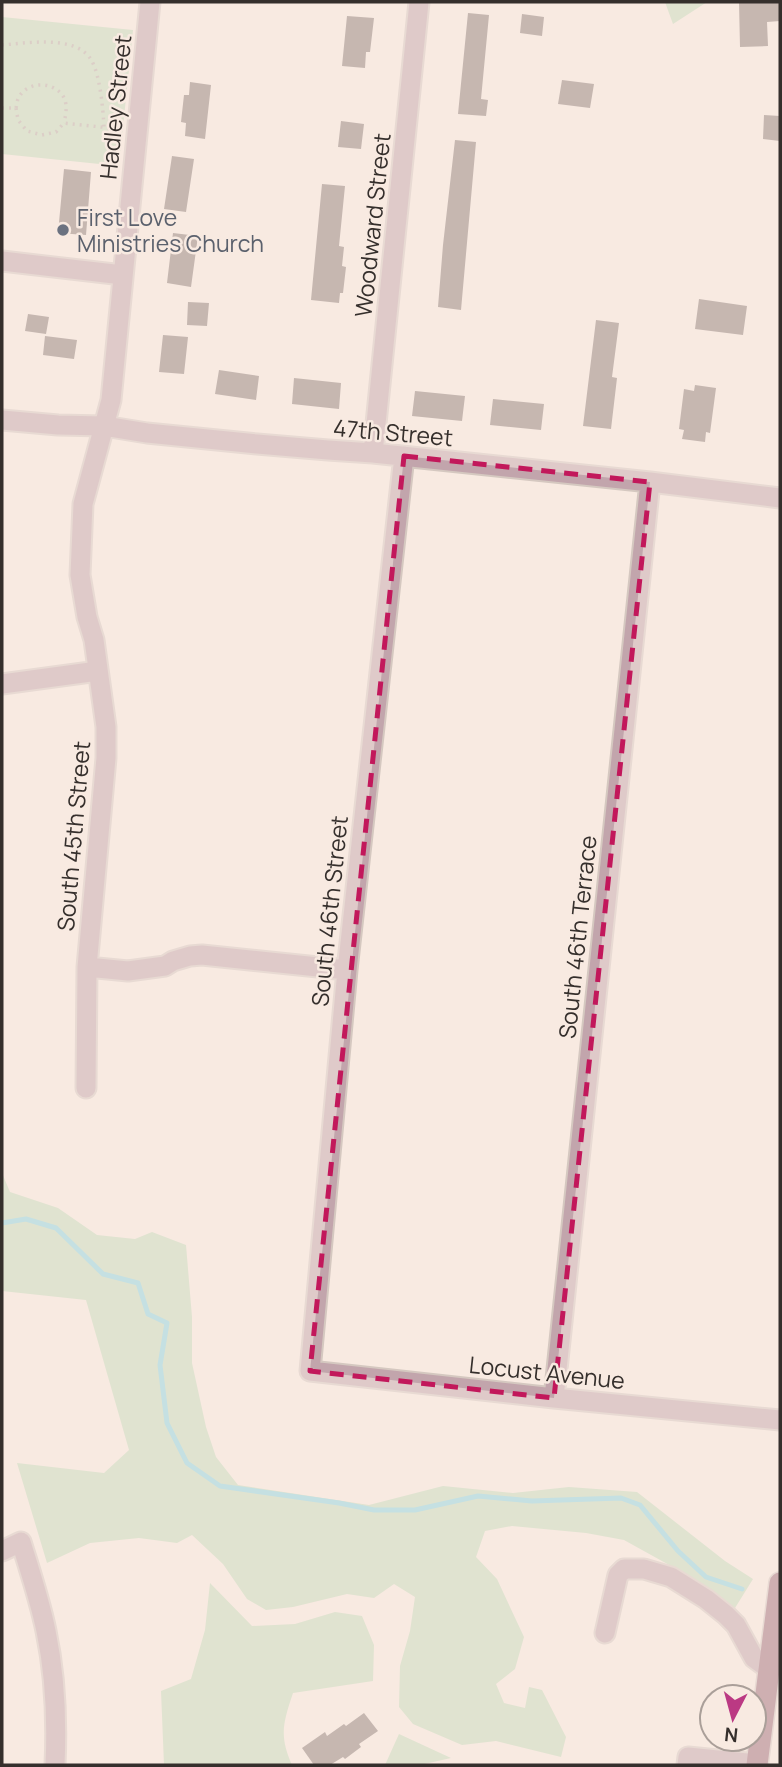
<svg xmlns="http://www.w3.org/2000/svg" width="782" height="1767" font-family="Manrope,sans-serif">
  <rect width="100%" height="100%" fill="#f8eae1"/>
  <path fill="#c3dcba" d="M 665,2 L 707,2 L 673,24 Z
    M 2,17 L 133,30 L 119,166 L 2,154 Z
    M 2,1173 L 10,1192 L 58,1208 L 97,1235 L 135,1239 L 152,1232 L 186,1245 L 192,1317 L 192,1363 L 206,1427 L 216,1457 L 238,1485 L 369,1505 L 443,1486 L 513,1493 L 569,1487 L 637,1492 L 725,1561 L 753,1579 L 735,1608 L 680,1571 L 624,1540 L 586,1533 L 512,1526 L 485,1531 L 476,1557 L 497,1579 L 524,1637 L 515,1669 L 496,1684 L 504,1703 L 525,1708 L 529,1687 L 542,1690 L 566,1737 L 561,1757 L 496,1741 L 462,1745 L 413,1724 L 399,1707 L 400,1666 L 410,1631 L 415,1597 L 394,1584 L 374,1598 L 347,1594 L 293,1607 L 266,1610 L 247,1599 L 223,1564 L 192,1535 L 177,1543 L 139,1538 L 90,1543 L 47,1563 L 17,1463 L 104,1473 L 129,1450 L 86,1300 L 2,1291 Z
    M 210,1583 L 252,1626 L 295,1624 L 335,1612 L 362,1616 L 374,1645 L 373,1681 L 293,1693 C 283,1723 279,1736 292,1765 L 164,1765 L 161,1691 L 191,1679 L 205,1630 Z
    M 399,1734 L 451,1758 L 420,1765 L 385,1765 Z"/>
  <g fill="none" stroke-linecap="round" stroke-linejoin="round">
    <path stroke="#88d5e3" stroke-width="5" d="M 2,1223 L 26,1219 L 56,1228 L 103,1274 L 138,1283 L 148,1314 L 167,1323 L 160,1365 L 167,1423 L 187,1463 L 220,1486 L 339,1503 L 374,1510 L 415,1510 L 478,1496 L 532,1501 L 621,1498 L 640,1505 L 678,1551 L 706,1577 L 742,1589"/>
  </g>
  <path fill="#897b74" d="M 739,2 L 780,2 L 780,21 L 767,22 L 768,46 L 740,47 Z
    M 468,13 L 489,15 L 481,99 L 488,100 L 486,116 L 458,114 Z
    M 522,14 L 544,17 L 542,36 L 520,33 Z
    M 347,16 L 374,18 L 370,52 L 366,52 L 365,68 L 342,66 Z
    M 562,80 L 594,84 L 590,108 L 558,104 Z
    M 190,82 L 211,85 L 205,139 L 185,136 L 186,123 L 181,122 L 184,95 L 189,95 Z
    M 764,115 L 780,116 L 780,141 L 763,139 Z
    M 341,121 L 364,124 L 361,149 L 338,147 Z
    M 455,140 L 476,142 L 461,310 L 438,307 L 443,245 Z
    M 172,156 L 194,159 L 186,212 L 164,209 Z
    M 64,169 L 91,172 L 86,235 L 58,233 Z
    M 322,184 L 345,186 L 339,246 L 344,247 L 342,266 L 346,267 L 343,293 L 340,293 L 339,303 L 311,300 Z
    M 173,233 L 198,236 L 191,287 L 167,283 Z
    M 699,299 L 747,306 L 743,335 L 695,329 Z
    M 188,302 L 209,303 L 207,326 L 187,325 Z
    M 28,314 L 49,317 L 46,334 L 25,331 Z
    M 596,320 L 619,323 L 612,377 L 617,378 L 611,429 L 583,426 Z
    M 163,335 L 188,337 L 184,374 L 159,372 Z
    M 45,336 L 77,340 L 74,359 L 43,355 Z
    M 219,370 L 259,376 L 256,400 L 215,394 Z
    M 294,378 L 341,383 L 339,409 L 292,404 Z
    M 695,385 L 716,388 L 710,433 L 706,432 L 705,442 L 682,439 L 684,430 L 679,429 L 684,389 L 694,391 Z
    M 415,391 L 465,396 L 462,421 L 412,416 Z
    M 493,399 L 544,404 L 541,430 L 490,425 Z
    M 364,1713 L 378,1731 L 359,1744 L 361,1747 L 345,1759 L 343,1757 L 330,1765 L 314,1765 L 302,1748 L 325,1732 L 327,1736 L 344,1724 L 346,1726 Z"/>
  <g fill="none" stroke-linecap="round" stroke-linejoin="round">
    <defs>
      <path id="minor" d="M 2,261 L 123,275
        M 2,420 L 58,425 L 104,426 L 147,433 L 257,444 L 328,450 L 373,453 L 650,482 L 780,498
        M 373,453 L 419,2
        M 404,456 L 347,970 L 310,1371 L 554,1398 L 780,1420
        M 2,684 L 98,671
        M 87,967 L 128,971 L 165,966 L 173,961 L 190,956 L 202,955 L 347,970
        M 86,1088 L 87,967 L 106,758 L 106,727 L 94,640 L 87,617 L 80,575 L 83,504 L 111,400 L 150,2
        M 554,1398 L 650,482
        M 2,1551 L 21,1542 C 30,1571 40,1601 46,1631 C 55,1674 57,1721 55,1765
        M 605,1633 L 618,1575 L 624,1569 L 644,1569 L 671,1577 L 706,1599 L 726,1615 L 736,1625 L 754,1658 L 769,1669
        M 687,1765 L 688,1757 L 757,1764"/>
      <path id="major" d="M 757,1765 L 780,1583"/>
    </defs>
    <use href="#minor" stroke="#d5c8c0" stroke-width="23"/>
    <use href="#major" stroke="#d5c8c0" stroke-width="24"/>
    <path stroke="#baaea7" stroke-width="3.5" stroke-dasharray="2 5" stroke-linecap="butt" d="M 2,45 C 26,43 74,35 90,58 C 100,72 103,109 104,127
      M 2,108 L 16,108 L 18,120 L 27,131 L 42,135 L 56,132 L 64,123 L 120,129
      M 16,108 C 17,104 17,100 19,97 C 28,81 53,81 63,96 C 68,104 66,114 64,123"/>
    <use href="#minor" stroke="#c2a5ac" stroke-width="19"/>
    <use href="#major" stroke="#9b6977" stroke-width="21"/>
  </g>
  <path d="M0 0H782V1767H0ZM 404,456 L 650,482 L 554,1398 L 310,1371 Z" fill="#f8eae1" fill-opacity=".55" fill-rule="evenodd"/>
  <path fill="none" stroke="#c2185b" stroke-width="5" stroke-dasharray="14 9" stroke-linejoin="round" d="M 404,456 L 650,482 L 554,1398 L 310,1371 Z"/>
  <circle fill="#6b7280" stroke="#f8eae1" stroke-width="2.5" cx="63" cy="230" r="7"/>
  <g text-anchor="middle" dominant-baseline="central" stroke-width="5" stroke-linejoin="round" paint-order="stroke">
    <g font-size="23" fill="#352f2c" stroke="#f8eae1">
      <text transform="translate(115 107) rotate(-84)">Hadley Street</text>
      <text transform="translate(372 225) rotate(-84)">Woodward Street</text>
      <text transform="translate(393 432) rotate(5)">47th Street</text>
      <text transform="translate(73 836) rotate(-85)">South 45th Street</text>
      <text transform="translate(329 911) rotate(-84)">South 46th Street</text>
      <text transform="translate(577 937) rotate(-84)">South 46th Terrace</text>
      <text transform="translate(547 1372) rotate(6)">Locust Avenue</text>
    </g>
    <g font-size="23" fill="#5b616d" stroke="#f8eae1" text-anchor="start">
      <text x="77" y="217">First Love<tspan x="77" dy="26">Ministries Church</tspan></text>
    </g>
  </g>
  <rect width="782" height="1767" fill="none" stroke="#352f2c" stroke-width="7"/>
  <g transform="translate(733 1718) rotate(186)"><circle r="33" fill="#f8eae1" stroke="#aa9f99" stroke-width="2"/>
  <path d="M0-5L12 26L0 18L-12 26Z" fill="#bb3983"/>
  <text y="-10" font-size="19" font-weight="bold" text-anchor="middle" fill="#352f2c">N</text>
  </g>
</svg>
